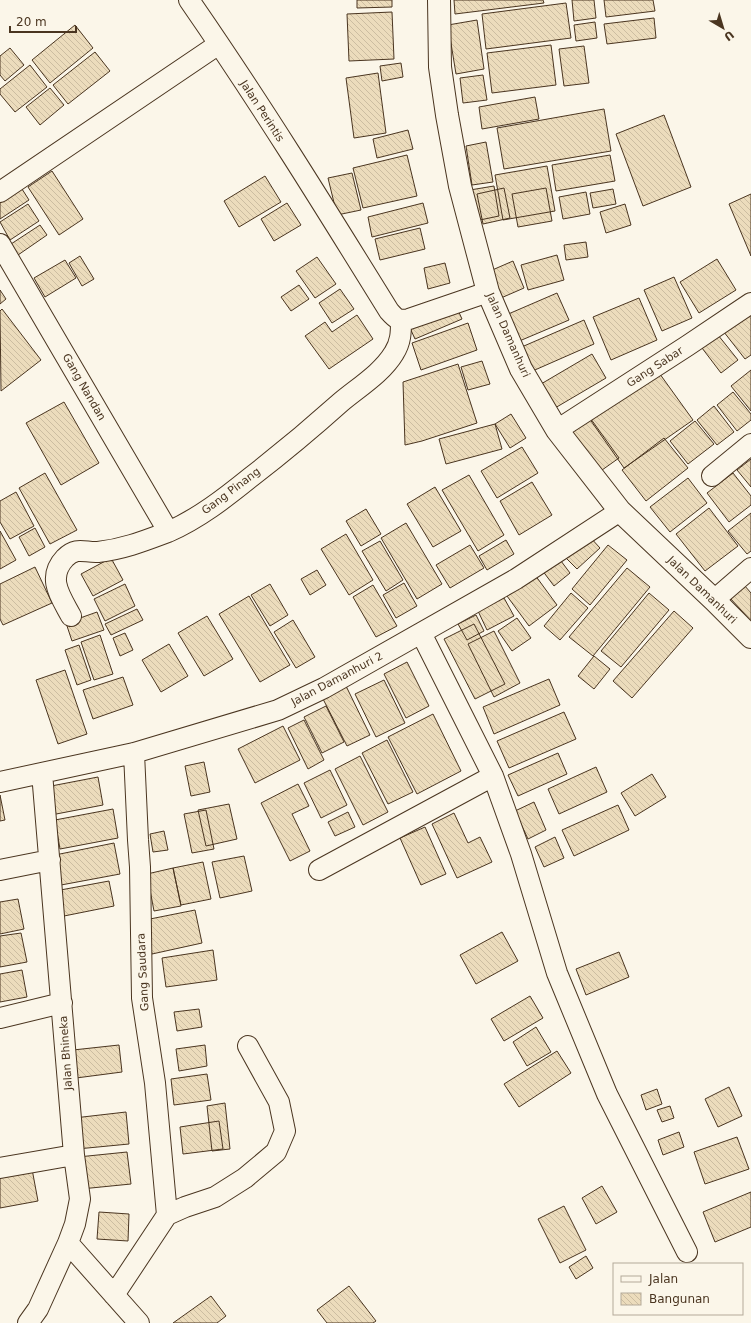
<svg xmlns="http://www.w3.org/2000/svg" width="751" height="1323" font-family="'DejaVu Sans',sans-serif">
  <defs>
    <pattern id="building-back-hatch" width="6" height="6" patternUnits="userSpaceOnUse"><rect width="6" height="6" fill="#ecdcbc"/><path d="M-1 5l2 2M0 0l6 6M5-1l2 2" fill="none" stroke="#ccbda1"/></pattern>
  </defs>
  <rect width="100%" height="100%" fill="#fbf6e9"/>
  <path fill="url(#building-back-hatch)" stroke="#4a3520" d="M 357,0 L 392,0 L 392,7 L 357,8 Z
    M 454,0 L 543,0 L 544,3 L 455,14 Z
    M 572,0 L 594,0 L 596,18 L 574,21 Z
    M 604,0 L 653,0 L 655,11 L 606,17 Z
    M 566,3 L 571,38 L 486,49 L 482,14 Z
    M 392,12 L 394,59 L 349,61 L 347,14 Z
    M 654,18 L 656,38 L 607,44 L 604,24 Z
    M 477,20 L 484,69 L 456,74 L 448,25 Z
    M 595,22 L 597,38 L 576,41 L 574,25 Z
    M 75,25 L 93,48 L 50,83 L 32,60 Z
    M 551,45 L 556,85 L 492,93 L 487,53 Z
    M 584,46 L 589,83 L 564,86 L 559,49 Z
    M 10,48 L 24,65 L 5,81 L 0,75 L 0,56 Z
    M 95,52 L 110,71 L 68,104 L 53,85 Z
    M 401,63 L 403,77 L 382,81 L 380,66 Z
    M 30,65 L 47,87 L 15,112 L 0,94 L 0,89 Z
    M 378,73 L 386,133 L 354,138 L 346,78 Z
    M 483,75 L 487,100 L 463,103 L 460,78 Z
    M 50,88 L 64,105 L 40,125 L 26,107 Z
    M 535,97 L 539,119 L 482,129 L 479,107 Z
    M 604,109 L 611,151 L 504,169 L 497,128 Z
    M 664,115 L 691,187 L 643,206 L 616,134 Z
    M 408,130 L 413,149 L 377,158 L 373,139 Z
    M 486,142 L 493,182 L 472,185 L 466,146 Z
    M 407,155 L 417,196 L 363,208 L 353,168 Z
    M 610,155 L 615,181 L 556,191 L 552,165 Z
    M 547,166 L 555,211 L 503,220 L 495,175 Z
    M 52,171 L 83,219 L 59,235 L 28,187 Z
    M 352,173 L 361,210 L 337,215 L 328,178 Z
    M 265,176 L 281,202 L 239,227 L 224,201 Z
    M 494,186 L 499,216 L 475,221 L 470,190 Z
    M 504,188 L 510,218 L 483,224 L 477,194 Z
    M 546,188 L 552,221 L 518,227 L 512,194 Z
    M 22,189 L 29,200 L 0,219 L 0,203 Z
    M 613,189 L 616,204 L 593,208 L 590,193 Z
    M 586,192 L 590,214 L 563,219 L 559,197 Z
    M 751,194 L 751,256 L 729,204 Z
    M 287,203 L 301,225 L 274,241 L 261,219 Z
    M 423,203 L 428,223 L 372,237 L 368,217 Z
    M 28,204 L 39,221 L 10,240 L 0,222 Z
    M 625,204 L 631,225 L 606,233 L 600,212 Z
    M 40,225 L 47,235 L 18,255 L 11,244 Z
    M 420,228 L 425,249 L 380,260 L 375,239 Z
    M 586,242 L 588,257 L 566,260 L 564,245 Z
    M 557,255 L 564,280 L 528,290 L 521,265 Z
    M 80,256 L 94,279 L 82,286 L 69,263 Z
    M 317,257 L 336,284 L 315,298 L 296,271 Z
    M 717,259 L 736,290 L 699,313 L 680,282 Z
    M 65,260 L 76,278 L 45,297 L 34,278 Z
    M 513,261 L 524,288 L 501,298 L 490,271 Z
    M 445,263 L 450,283 L 428,289 L 424,268 Z
    M 674,277 L 692,318 L 662,331 L 644,290 Z
    M 299,285 L 309,299 L 291,311 L 281,297 Z
    M 340,289 L 354,309 L 332,323 L 319,303 Z
    M 0,290 L 6,299 L 0,304 Z
    M 557,293 L 569,320 L 517,342 L 506,315 Z
    M 639,298 L 657,340 L 611,360 L 593,317 Z
    M 457,308 L 462,319 L 415,339 L 410,328 Z
    M 2,309 L 41,360 L 1,391 L 0,311 Z
    M 751,310 L 751,355 L 745,359 L 720,327 Z
    M 357,315 L 373,339 L 329,369 L 305,336 L 325,322 L 332,332 Z
    M 584,320 L 594,344 L 528,373 L 517,349 Z
    M 468,323 L 477,350 L 421,370 L 412,343 Z
    M 718,335 L 738,360 L 721,373 L 702,348 Z
    M 592,354 L 606,378 L 555,408 L 541,384 Z
    M 482,361 L 490,384 L 468,390 L 461,367 Z
    M 458,364 L 477,423 L 422,441 L 405,445 L 403,382 Z
    M 657,370 L 693,420 L 624,468 L 589,418 Z
    M 751,370 L 751,411 L 731,386 Z
    M 733,392 L 751,414 L 751,420 L 737,431 L 717,405 Z
    M 64,402 L 99,463 L 61,485 L 26,423 Z
    M 714,406 L 734,432 L 717,445 L 697,420 Z
    M 511,414 L 526,438 L 510,448 L 495,424 Z
    M 588,415 L 619,458 L 595,475 L 564,433 Z
    M 695,421 L 714,444 L 688,464 L 670,441 Z
    M 495,424 L 502,449 L 446,464 L 439,439 Z
    M 664,438 L 688,468 L 646,501 L 622,470 Z
    M 522,447 L 538,473 L 497,498 L 481,471 Z
    M 751,459 L 751,487 L 737,470 Z
    M 45,473 L 77,530 L 50,544 L 19,488 Z
    M 733,473 L 751,496 L 751,505 L 729,522 L 707,493 Z
    M 469,475 L 504,535 L 478,551 L 442,490 Z
    M 688,478 L 707,503 L 670,532 L 650,507 Z
    M 532,482 L 552,515 L 519,535 L 500,501 Z
    M 435,487 L 461,531 L 433,547 L 407,504 Z
    M 16,492 L 34,526 L 10,539 L 0,522 L 0,501 Z
    M 709,508 L 738,546 L 705,571 L 676,534 Z
    M 366,509 L 381,534 L 361,546 L 346,521 Z
    M 751,513 L 751,551 L 747,554 L 728,531 Z
    M 406,523 L 442,584 L 417,599 L 381,538 Z
    M 35,528 L 45,547 L 29,556 L 19,537 Z
    M 0,531 L 16,560 L 0,569 Z
    M 346,534 L 373,580 L 349,595 L 321,549 Z
    M 589,536 L 600,548 L 577,569 L 566,558 Z
    M 506,540 L 514,554 L 487,570 L 479,556 Z
    M 380,541 L 403,580 L 386,591 L 362,551 Z
    M 470,545 L 484,568 L 450,588 L 436,565 Z
    M 608,545 L 627,560 L 590,605 L 572,589 Z
    M 558,557 L 570,573 L 554,586 L 542,570 Z
    M 111,558 L 123,580 L 93,596 L 81,574 Z
    M 35,567 L 52,603 L 3,625 L 0,619 L 0,584 Z
    M 627,568 L 650,587 L 593,656 L 569,637 Z
    M 317,570 L 326,585 L 310,595 L 301,579 Z
    M 535,575 L 557,605 L 529,626 L 507,596 Z
    M 404,583 L 417,606 L 396,618 L 383,595 Z
    M 125,584 L 135,606 L 105,621 L 94,599 Z
    M 270,584 L 288,615 L 270,626 L 251,595 Z
    M 373,585 L 397,626 L 376,637 L 353,597 Z
    M 744,585 L 751,593 L 751,621 L 730,598 Z
    M 571,593 L 588,608 L 560,640 L 544,626 Z
    M 649,593 L 669,610 L 621,667 L 601,651 Z
    M 249,596 L 290,665 L 260,682 L 219,614 Z
    M 504,598 L 514,616 L 487,630 L 478,611 Z
    M 137,609 L 143,620 L 111,635 L 105,624 Z
    M 674,611 L 693,628 L 632,698 L 613,681 Z
    M 97,612 L 104,630 L 72,641 L 66,623 Z
    M 476,615 L 484,631 L 467,640 L 458,624 Z
    M 207,616 L 233,659 L 204,676 L 178,633 Z
    M 517,618 L 531,638 L 512,651 L 498,631 Z
    M 293,620 L 315,657 L 296,668 L 274,632 Z
    M 474,624 L 505,684 L 475,699 L 444,639 Z
    M 494,631 L 520,683 L 494,697 L 468,644 Z
    M 125,633 L 133,650 L 120,656 L 113,638 Z
    M 100,635 L 113,674 L 94,680 L 81,642 Z
    M 169,644 L 188,676 L 161,692 L 142,660 Z
    M 79,645 L 91,680 L 77,685 L 65,650 Z
    M 594,656 L 610,669 L 594,689 L 578,676 Z
    M 407,662 L 429,706 L 406,718 L 384,674 Z
    M 65,670 L 87,734 L 58,744 L 36,680 Z
    M 123,677 L 133,705 L 93,719 L 83,690 Z
    M 549,679 L 560,705 L 494,734 L 483,707 Z
    M 384,680 L 405,723 L 376,737 L 355,694 Z
    M 346,686 L 370,735 L 347,746 L 322,697 Z
    M 326,706 L 344,742 L 322,753 L 304,717 Z
    M 564,712 L 576,739 L 509,768 L 497,741 Z
    M 433,714 L 461,771 L 417,794 L 388,737 Z
    M 304,720 L 324,760 L 308,769 L 288,728 Z
    M 283,726 L 300,760 L 255,783 L 238,749 Z
    M 387,740 L 413,792 L 388,804 L 362,753 Z
    M 558,753 L 567,774 L 518,796 L 508,775 Z
    M 360,756 L 388,812 L 363,825 L 335,769 Z
    M 204,762 L 210,792 L 191,796 L 185,766 Z
    M 596,767 L 607,792 L 559,814 L 548,789 Z
    M 330,770 L 347,805 L 321,818 L 304,783 Z
    M 652,774 L 666,797 L 635,816 L 621,793 Z
    M 98,777 L 103,805 L 51,815 L 46,787 Z
    M 298,784 L 309,806 L 292,814 L 310,851 L 290,861 L 261,803 Z
    M 0,795 L 5,820 L 0,821 Z
    M 534,802 L 546,830 L 528,839 L 515,811 Z
    M 229,804 L 237,839 L 206,846 L 198,810 Z
    M 618,805 L 629,830 L 574,856 L 562,830 Z
    M 113,809 L 118,838 L 60,849 L 55,820 Z
    M 206,810 L 214,849 L 192,853 L 184,814 Z
    M 348,812 L 355,827 L 335,836 L 328,822 Z
    M 454,813 L 468,843 L 480,837 L 492,862 L 457,878 L 432,824 Z
    M 425,827 L 446,874 L 421,885 L 400,838 Z
    M 164,831 L 168,850 L 153,852 L 150,834 Z
    M 555,837 L 564,858 L 544,867 L 535,847 Z
    M 114,843 L 120,874 L 61,885 L 55,855 Z
    M 244,856 L 252,891 L 220,898 L 212,862 Z
    M 203,862 L 211,899 L 181,905 L 173,868 Z
    M 173,868 L 181,906 L 154,911 L 147,874 Z
    M 109,881 L 114,906 L 59,917 L 55,891 Z
    M 18,899 L 24,929 L 0,934 L 0,902 Z
    M 195,910 L 202,943 L 152,954 L 145,920 Z
    M 502,932 L 518,961 L 476,984 L 460,955 Z
    M 21,933 L 27,962 L 0,967 L 0,936 Z
    M 213,950 L 217,980 L 166,987 L 162,958 Z
    M 619,952 L 629,977 L 586,995 L 576,969 Z
    M 22,970 L 27,997 L 0,1002 L 0,974 Z
    M 530,996 L 543,1018 L 504,1041 L 491,1019 Z
    M 199,1009 L 202,1027 L 177,1031 L 174,1012 Z
    M 536,1027 L 551,1052 L 527,1066 L 513,1042 Z
    M 119,1045 L 122,1072 L 76,1078 L 73,1050 Z
    M 205,1045 L 207,1066 L 179,1071 L 176,1049 Z
    M 557,1051 L 571,1073 L 519,1107 L 504,1084 Z
    M 207,1074 L 211,1100 L 174,1105 L 171,1079 Z
    M 729,1087 L 742,1116 L 718,1127 L 705,1099 Z
    M 657,1089 L 662,1104 L 646,1110 L 641,1095 Z
    M 225,1103 L 230,1149 L 212,1151 L 207,1106 Z
    M 670,1106 L 674,1118 L 662,1122 L 657,1110 Z
    M 126,1112 L 129,1144 L 77,1149 L 74,1118 Z
    M 219,1121 L 223,1149 L 183,1154 L 180,1127 Z
    M 679,1132 L 684,1147 L 663,1155 L 658,1140 Z
    M 737,1137 L 749,1169 L 705,1184 L 694,1152 Z
    M 127,1152 L 131,1184 L 81,1189 L 78,1157 Z
    M 32,1169 L 38,1201 L 0,1208 L 0,1175 Z
    M 602,1186 L 617,1212 L 596,1224 L 582,1198 Z
    M 751,1192 L 751,1227 L 715,1242 L 703,1212 Z
    M 564,1206 L 586,1250 L 560,1263 L 538,1219 Z
    M 99,1212 L 129,1214 L 128,1241 L 97,1239 Z
    M 586,1256 L 593,1268 L 576,1279 L 569,1267 Z
    M 349,1286 L 376,1321 L 373,1323 L 327,1323 L 317,1310 Z
    M 211,1296 L 226,1316 L 217,1323 L 173,1323 Z"/>
  <g fill="none" stroke-linecap="round" stroke-linejoin="round">
    <defs>
      <path id="street" d="M 189,0 C 259,101 324,206 389,311 C 396,319 398,321 409,319 L 488,292
        M 0,192 L 219,44
        M 0,244 L 168,531
        M 557,430 L 687,346 L 751,303
        M 712,476 L 751,444
        M 714,600 L 751,568
        M 71,616 C 61,597 46,578 65,558 C 77,546 85,553 98,552 C 124,549 144,541 168,532 C 198,519 225,498 251,477 C 282,453 312,428 341,402 C 359,387 382,373 394,353 C 401,342 401,332 401,321
        M 421,633 L 493,776 L 521,854 L 557,973 L 607,1094 L 687,1252
        M 134,753 L 138,840 L 140,867 L 142,998 L 155,1083 L 167,1215
        M 0,782 L 134,753 L 278,710 L 324,688 L 516,579 L 620,511
        M 0,870 L 50,860
        M 319,870 L 493,776
        M 0,1018 L 62,1003
        M 0,1168 L 74,1155
        M 68,1243 L 139,1323
        M 114,1295 L 167,1215 L 185,1207 L 215,1197 L 245,1178 L 276,1152 L 285,1131 L 279,1102 L 248,1046
        M 28,1323 L 38,1309 L 68,1243 L 75,1224 L 80,1199 L 74,1155 L 42,773"/>
      <path id="secondary" d="M 439,0 L 440,67 L 447,115 L 460,186 L 488,292 L 521,369 L 557,430 L 620,511 L 714,600 L 751,637"/>
    </defs>
    <use href="#street" stroke="#4a3520" stroke-width="22"/>
    <use href="#secondary" stroke="#4a3520" stroke-width="24"/>
    <use href="#street" stroke="#fbf6e9" stroke-width="20"/>
    <use href="#secondary" stroke="#fbf6e9" stroke-width="22"/>
  </g>
  <g text-anchor="middle" dominant-baseline="central" stroke-width="3" stroke-linejoin="round" paint-order="stroke">
    <g font-size="11" fill="#4a3520" stroke="#fbf6e9">
      <text transform="translate(262 111) rotate(57)">Jalan Perintis</text>
      <text transform="translate(508 335) rotate(66)">Jalan Damanhuri</text>
      <text transform="translate(655 367) rotate(-33)">Gang Sabar</text>
      <text transform="translate(84 387) rotate(60)">Gang Nandan</text>
      <text transform="translate(231 491) rotate(-37)">Gang Pinang</text>
      <text transform="translate(702 590) rotate(44)">Jalan Damanhuri</text>
      <text transform="translate(337 679) rotate(-28)">Jalan Damanhuri 2</text>
      <text transform="translate(143 972) rotate(-93)">Gang Saudara</text>
      <text transform="translate(66 1053) rotate(-94)">Jalan Bhineka</text>
    </g>
  </g>
  <rect x="613" y="1263" width="130" height="52" fill="#fbf6e9" stroke="#b4a999"/>
  <rect x="621" y="1276" width="20" height="6" fill="#fbf6e9" stroke="#b4a999"/>
  <text x="649" y="1283" font-size="12" fill="#4a3520">Jalan</text>
  <rect x="621" y="1293" width="20" height="12" fill="url(#building-back-hatch)" stroke="#b4a999"/>
  <text x="649" y="1303" font-size="12" fill="#4a3520">Bangunan</text>
  <g transform="translate(723 28) rotate(142)" stroke="#fbf6e9" stroke-width="3" paint-order="stroke">
  <path d="M0-3L7 15L0 10L-7 15Z" fill="#4a3520"/>
  <text y="-6" font-size="11" font-weight="bold" text-anchor="middle" fill="#4a3520">U</text>
  </g>
  <path d="M10 26v6h66v-6" fill="none" stroke="#4a3520" stroke-width="2"/>
  <text x="16" y="26" font-size="12" fill="#4a3520" stroke="#fbf6e9" stroke-width="3" paint-order="stroke">20 m</text>
</svg>
